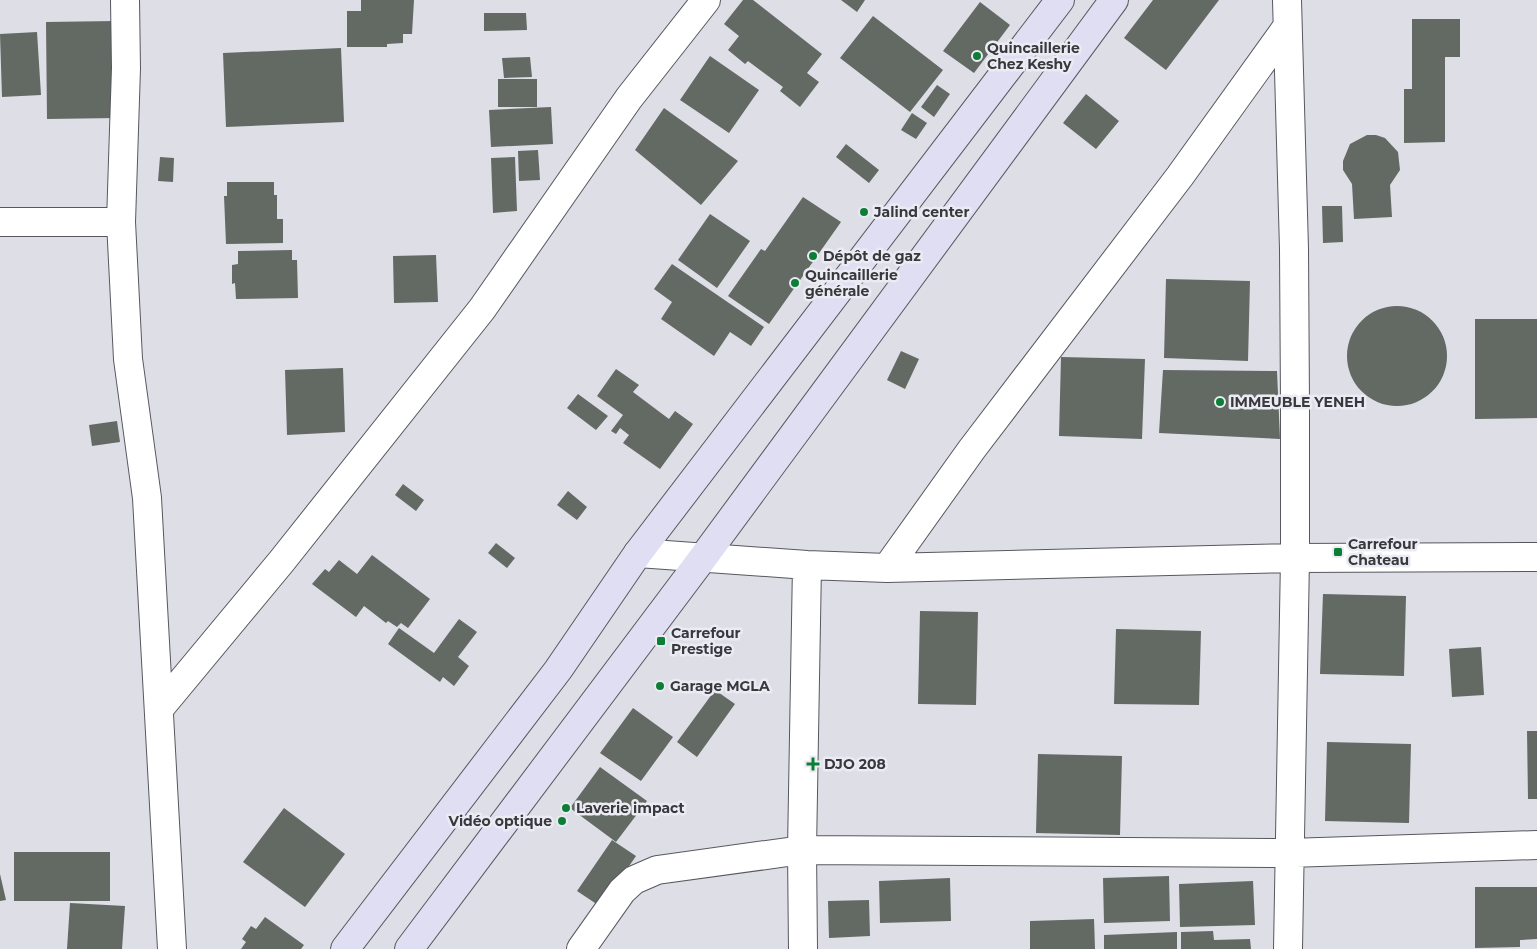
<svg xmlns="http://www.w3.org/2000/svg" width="1537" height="949" font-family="Montserrat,sans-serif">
  <rect width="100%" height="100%" fill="#dedee7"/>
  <path fill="#636963" d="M 361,0 L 414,0 L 412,34 L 403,34 L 403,43 L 387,44 L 387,47 L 347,47 L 347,11 L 361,11 Z
    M 743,0 L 753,0 L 822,54 L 807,73 L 819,82 L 800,107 L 780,91 L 783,87 L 748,61 L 745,64 L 728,50 L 739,36 L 724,24 Z
    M 841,0 L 865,0 L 857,12 Z
    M 1153,0 L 1219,0 L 1166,70 L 1124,38 Z
    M 980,2 L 1010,25 L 974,73 L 943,51 Z
    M 484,13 L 526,13 L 527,30 L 484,31 Z
    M 873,16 L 943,70 L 910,112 L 840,58 Z
    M 1412,19 L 1460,19 L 1460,57 L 1445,57 L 1445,142 L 1404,143 L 1404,89 L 1412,89 Z
    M 116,21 L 117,118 L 47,119 L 46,22 Z
    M 37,32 L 41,95 L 2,97 L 0,34 Z
    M 341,48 L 344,122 L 226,127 L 223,53 Z
    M 710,56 L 759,90 L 729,133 L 680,100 Z
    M 530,57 L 532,77 L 504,78 L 502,58 Z
    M 498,79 L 537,79 L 537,107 L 498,107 Z
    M 937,85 L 950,94 L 934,117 L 921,107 Z
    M 1086,94 L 1119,121 L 1096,149 L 1063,123 Z
    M 551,107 L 553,144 L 491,147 L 489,110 Z
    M 664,108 L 738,161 L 701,205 L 635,150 Z
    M 912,113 L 927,123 L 916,139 L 901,130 Z
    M 1367,135 L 1376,135 L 1385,138 L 1398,152 L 1400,170 L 1390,185 L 1392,217 L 1354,219 L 1352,184 L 1343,170 L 1343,161 L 1350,144 Z
    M 846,144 L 879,170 L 869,183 L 836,157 Z
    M 538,150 L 540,180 L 519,181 L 518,151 Z
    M 160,157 L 174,158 L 173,182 L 158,181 Z
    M 515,157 L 517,211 L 493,213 L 491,158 Z
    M 227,182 L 274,182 L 274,195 L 277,195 L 277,219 L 283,219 L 283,243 L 226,244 L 224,196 L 227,196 Z
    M 803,197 L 841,222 L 769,324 L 728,296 L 761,249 L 765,251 Z
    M 1322,206 L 1342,206 L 1343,242 L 1323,243 Z
    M 710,214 L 750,241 L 717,288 L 678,260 Z
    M 292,250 L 292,260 L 297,260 L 298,298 L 236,299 L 235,283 L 232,284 L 232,265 L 238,264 L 238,251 Z
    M 436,255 L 438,302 L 394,303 L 393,256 Z
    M 672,264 L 764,327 L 751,346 L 730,332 L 714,356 L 661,319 L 672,302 L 654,289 Z
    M 1166,279 L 1250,281 L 1248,361 L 1164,358 Z
    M1347 356a50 50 0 1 1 100 0a50 50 0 1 1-100 0Z
    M 1475,319 L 1537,319 L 1537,418 L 1475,419 Z
    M 901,351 L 919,359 L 905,389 L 887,380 Z
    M 1061,357 L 1145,359 L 1142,439 L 1059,436 Z
    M 343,368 L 345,432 L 287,435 L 285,370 Z
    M 616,369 L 639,385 L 633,392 L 669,419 L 675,411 L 693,424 L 660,469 L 623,443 L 629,435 L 620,428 L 616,434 L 611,431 L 623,415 L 597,396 Z
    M 1163,370 L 1277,371 L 1280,439 L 1159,433 Z
    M 578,394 L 608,416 L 596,430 L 567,408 Z
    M 117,421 L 120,442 L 92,446 L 89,425 Z
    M 403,484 L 424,500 L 416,511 L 395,495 Z
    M 568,491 L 587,507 L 577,520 L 557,505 Z
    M 496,543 L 515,558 L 507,568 L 488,553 Z
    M 372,555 L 430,599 L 408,628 L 401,623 L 397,627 L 388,621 L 386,623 L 364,606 L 356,617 L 312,584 L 325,569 L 329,572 L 339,560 L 357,574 Z
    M 1323,594 L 1406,596 L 1404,676 L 1320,674 Z
    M 920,611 L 978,612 L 976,705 L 918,704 Z
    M 459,619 L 477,632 L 458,657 L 469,666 L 454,686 L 443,677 L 440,682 L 388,644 L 399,628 L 434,653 Z
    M 1116,629 L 1201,631 L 1199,705 L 1114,704 Z
    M 1481,647 L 1484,695 L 1452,697 L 1449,649 Z
    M 715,690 L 735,704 L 697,757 L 677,742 Z
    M 633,708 L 673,737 L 641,781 L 600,753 Z
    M 1527,731 L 1537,731 L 1537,799 L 1528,799 Z
    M 1327,742 L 1411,744 L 1409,823 L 1325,821 Z
    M 1038,754 L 1122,756 L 1120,835 L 1036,833 Z
    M 600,767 L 647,801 L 616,842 L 570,808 Z
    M 284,808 L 345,854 L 305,907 L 243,862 Z
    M 612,840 L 636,856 L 601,907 L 577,891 Z
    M 14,852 L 110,852 L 110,901 L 14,901 Z
    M 0,874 L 6,900 L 0,901 Z
    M 1169,876 L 1170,921 L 1104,923 L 1103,878 Z
    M 950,878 L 951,921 L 880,923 L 879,881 Z
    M 1253,881 L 1255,925 L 1180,927 L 1179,884 Z
    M 1475,887 L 1537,887 L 1537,939 L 1520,940 L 1520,947 L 1475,948 Z
    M 869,900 L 870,936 L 829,938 L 828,901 Z
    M 70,903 L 125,906 L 122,949 L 67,949 Z
    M 265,917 L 304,945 L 301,949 L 241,949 L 246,942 L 242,939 L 251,926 L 256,929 Z
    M 1094,919 L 1095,949 L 1030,949 L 1030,921 Z
    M 1213,931 L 1214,940 L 1250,939 L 1251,949 L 1181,949 L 1181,932 Z
    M 1177,932 L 1177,949 L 1104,949 L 1104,935 Z"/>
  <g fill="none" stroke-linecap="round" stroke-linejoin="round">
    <defs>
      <path id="street" d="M 125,0 L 126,68 L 121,222 L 128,359 L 147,498 L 172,949
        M 1287,0 L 1294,249 L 1295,405 L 1295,558 L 1288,949
        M 0,222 L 121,222
        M 638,553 L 807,565 L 887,568 L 1295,558 L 1537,557
        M 887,568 L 972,449 L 1180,176 L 1287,27
        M 159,709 L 281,562 L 482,309 L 629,98 L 706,0
        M 581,949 L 622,891 L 634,880 L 657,870 L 802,850 L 1289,853 L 1537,845
        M 803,949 L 802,850 L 807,565"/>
      <path id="secondary" d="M 345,949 L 558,670 L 638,553 L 1060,0
        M 409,949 L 702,559 L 1114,0"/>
    </defs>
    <use href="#street" stroke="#57575f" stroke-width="30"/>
    <use href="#secondary" stroke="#57575f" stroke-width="30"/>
    <use href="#street" stroke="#fff" stroke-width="28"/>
    <use href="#secondary" stroke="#dfdef2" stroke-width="28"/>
  </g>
  <g fill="#0c7e35" stroke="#ebebf4" stroke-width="2">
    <circle cx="977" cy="56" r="5"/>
    <circle cx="864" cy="212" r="5"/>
    <circle cx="813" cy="256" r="5"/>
    <circle cx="795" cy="283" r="5"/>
    <circle cx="1220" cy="402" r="5"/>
    <rect x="1333" y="547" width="10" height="10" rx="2.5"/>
    <rect x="656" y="636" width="10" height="10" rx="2.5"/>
    <circle cx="660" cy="686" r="5"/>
    <path d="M810.5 756.5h5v5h5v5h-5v5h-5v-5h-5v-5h5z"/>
    <circle cx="566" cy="808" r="5"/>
    <circle cx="562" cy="821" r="5"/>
  </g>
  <g text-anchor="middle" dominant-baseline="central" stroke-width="5" stroke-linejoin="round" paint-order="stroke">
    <g font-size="14" font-weight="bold" fill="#39383c" stroke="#ebebf4" text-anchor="start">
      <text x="987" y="48">Quincaillerie<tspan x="987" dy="16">Chez Keshy</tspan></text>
      <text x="874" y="212">Jalind center</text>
      <text x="823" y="256">Dépôt de gaz</text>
      <text x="805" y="275">Quincaillerie<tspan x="805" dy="16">générale</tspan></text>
      <text x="1230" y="402">IMMEUBLE YENEH</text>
      <text x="1348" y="544">Carrefour<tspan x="1348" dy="16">Chateau</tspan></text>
      <text x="671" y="633">Carrefour<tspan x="671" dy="16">Prestige</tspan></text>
      <text x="670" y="686">Garage MGLA</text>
      <text x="824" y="764">DJO 208</text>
      <text x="576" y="808">Laverie impact</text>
      <text x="552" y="821" text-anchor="end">Vidéo optique</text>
    </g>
  </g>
</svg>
